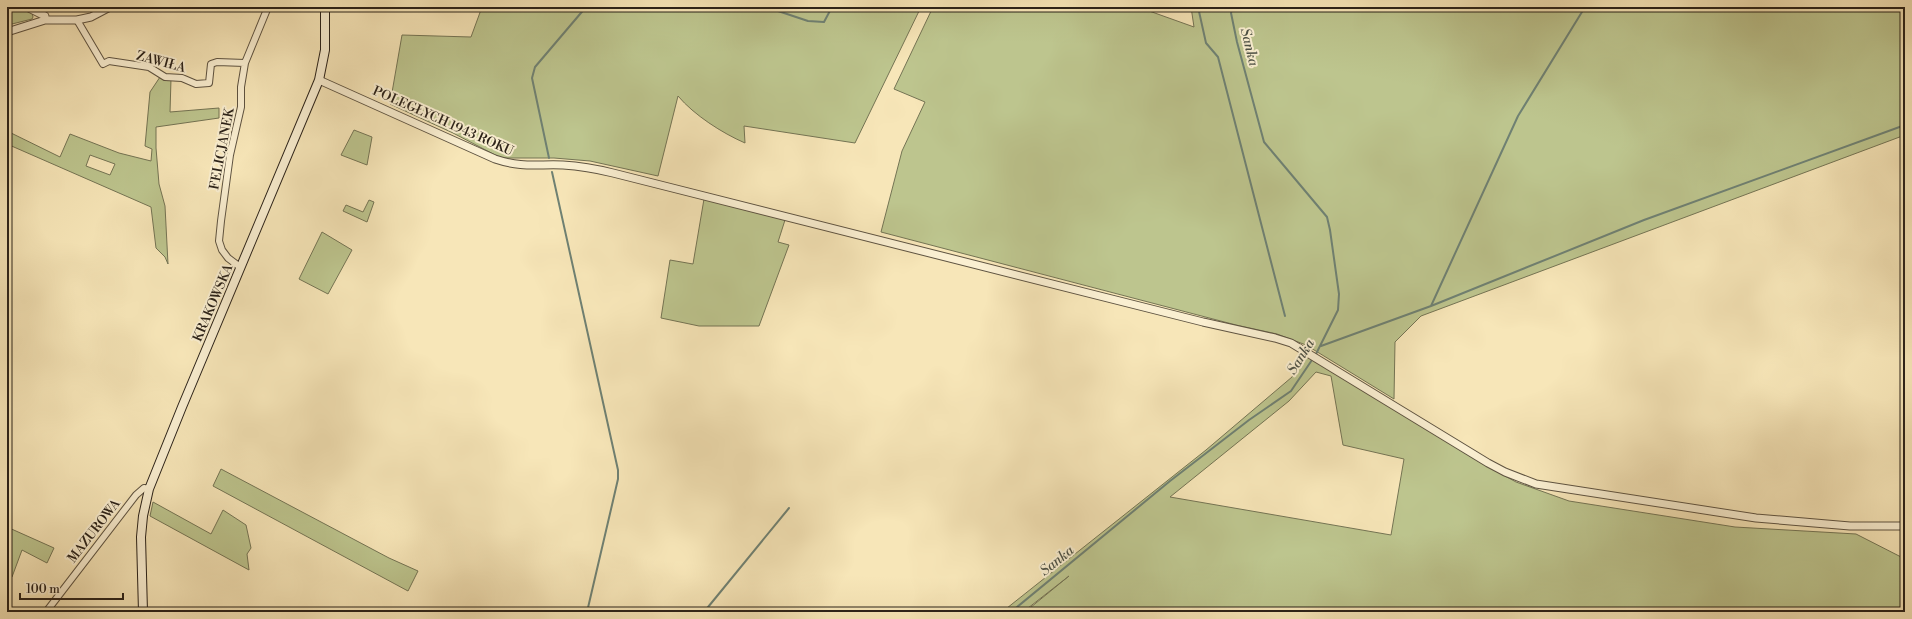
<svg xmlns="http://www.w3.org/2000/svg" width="1912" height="619" font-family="'Libre Bodoni',serif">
  <rect width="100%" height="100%" fill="#f7e6b8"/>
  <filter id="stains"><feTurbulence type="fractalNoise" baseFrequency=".005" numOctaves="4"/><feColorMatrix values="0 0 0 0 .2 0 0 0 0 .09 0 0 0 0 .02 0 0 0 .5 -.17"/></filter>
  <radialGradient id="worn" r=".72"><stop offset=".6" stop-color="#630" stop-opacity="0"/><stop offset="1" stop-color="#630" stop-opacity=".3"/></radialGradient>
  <path fill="#bdc58e" stroke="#747454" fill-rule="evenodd" d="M 10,7 L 22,7 L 32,13 L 33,17 L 32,19 L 8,25 Z
    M 482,7 L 921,7 L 855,143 L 744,126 L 745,143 C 722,133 694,115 678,96 L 658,176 L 590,161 L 554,158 L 501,158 L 453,133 L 390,104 L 402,35 L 471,37 Z
    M 933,7 L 1138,7 L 1194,27 L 1191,7 L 1905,7 L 1905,135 L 1421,316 L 1395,342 L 1394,399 L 1306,345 L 1277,334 L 1236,325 L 881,232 L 902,151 L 925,102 L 894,89 Z
    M 160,77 L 171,79 L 170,112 L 219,108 L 219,118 L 156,127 L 156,148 L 159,184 L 165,206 L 168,264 L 165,257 L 156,248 L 151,207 L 7,144 L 7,131 L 60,157 L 70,134 L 119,153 L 151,161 L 152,149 L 145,146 L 150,92 ZM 90,155 L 115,164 L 110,175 L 86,166 Z
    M 354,130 L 372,137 L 367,165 L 341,155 Z
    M 704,199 L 785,220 L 778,242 L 789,245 L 759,326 L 699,326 L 661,318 L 670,260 L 693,264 Z
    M 369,200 L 374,202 L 367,222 L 343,211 L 346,205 L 363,212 Z
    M 322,232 L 352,250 L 328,294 L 299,279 Z
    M 1305,355 L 1483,464 L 1516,482 L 1569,501 L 1735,527 L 1856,534 L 1905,559 L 1905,612 L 1025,612 L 1069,576 L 1023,612 L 1002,612 L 1206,450 L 1292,377 ZM 1316,372 L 1331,376 L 1343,445 L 1404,459 L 1391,535 L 1170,497 L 1289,401 Z
    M 221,469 L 389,558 L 418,571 L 408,591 L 213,486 Z
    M 153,502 L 211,534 L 223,510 L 246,525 L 251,548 L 247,554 L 249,570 L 150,516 Z
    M 7,527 L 54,548 L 47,563 L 22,550 L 12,577 L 7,575 Z"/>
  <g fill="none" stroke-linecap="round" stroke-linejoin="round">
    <path stroke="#6f8173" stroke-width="2" d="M 766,7 L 808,21 L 824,22 L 832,7
      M 1198,7 L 1206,43 L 1218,57 L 1285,316
      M 1226,7 L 1233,9
      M 549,158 L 532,78 L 535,67 L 586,7
      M 552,172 L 618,470 L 618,479 L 612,505 L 587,612
      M 1431,306 L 1518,116 L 1585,7
      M 1321,346 L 1431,306 L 1644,220 L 1905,125
      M 704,612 L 789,508
      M 1011,612 L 1170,481 L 1249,420 L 1291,391 L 1316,354 L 1338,310 L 1339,294 L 1330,230 L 1327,217 L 1264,142 L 1237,42 L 1231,13 L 1233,7"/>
    <defs>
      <path id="minor" d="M 77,20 L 103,64 L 109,61 L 149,67 L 165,77 L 182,78 L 196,84 L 209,83 L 211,64 L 217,62 L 245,63
        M 240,267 L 228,258 L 222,250 L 219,241 L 221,221 L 230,155 L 241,107 L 241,87 L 245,63 L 268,7
        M 46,612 L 136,495 L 144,488 L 149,489"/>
      <path id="tertiary" d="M 27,7 L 45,16 L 45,20
        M 7,32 L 45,20 L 77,20 L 91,17 L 110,7
        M 319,80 L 495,159 C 522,168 537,164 563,165 C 580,166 597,169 613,173 L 1203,322 L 1275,338 L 1291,343 L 1488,463 L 1505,472 L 1536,484 L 1756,518 L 1850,526 L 1905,526"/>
      <path id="secondary" d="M 143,612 L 141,537 L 143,516 L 149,489 L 182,407 L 319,80 L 325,50 L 325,7"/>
    </defs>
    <use href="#minor" stroke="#5e5341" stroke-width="8"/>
    <use href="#tertiary" stroke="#5e5341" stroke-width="9"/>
    <use href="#secondary" stroke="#2b2219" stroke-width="10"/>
    <use href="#minor" stroke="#faefd1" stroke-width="6"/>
    <use href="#tertiary" stroke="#faefd1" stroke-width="7"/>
    <use href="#secondary" stroke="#faefd1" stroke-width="8"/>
  </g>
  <g text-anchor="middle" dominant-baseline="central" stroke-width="4" stroke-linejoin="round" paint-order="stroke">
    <g font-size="13" fill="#2b2219" stroke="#faefd1">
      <text transform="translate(161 62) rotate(15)">ZAWIŁA</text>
      <text transform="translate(443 121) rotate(24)">POLEGŁYCH 1943 ROKU</text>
      <text transform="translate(222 149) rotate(-79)">FELICJANEK</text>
      <text transform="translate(213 303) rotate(-67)">KRAKOWSKA</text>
      <text transform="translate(94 531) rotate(-52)">MAZUROWA</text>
    </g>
    <g font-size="14" font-style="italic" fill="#4d5146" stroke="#faefd1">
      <text transform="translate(1249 47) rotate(76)">Sanka</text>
      <text transform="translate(1301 357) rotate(-58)">Sanka</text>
      <text transform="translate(1057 561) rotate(-39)">Sanka</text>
    </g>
  </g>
  <rect width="1912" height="619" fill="none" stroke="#f7e6b8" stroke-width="24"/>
  <rect x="8" y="8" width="1896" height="603" fill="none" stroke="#2b2219" stroke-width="2"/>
  <rect x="12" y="12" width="1888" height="595" fill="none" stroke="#2b2219"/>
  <path d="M20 593v6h103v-6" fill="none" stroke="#2b2219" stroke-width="2"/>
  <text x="26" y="593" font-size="12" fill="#2b2219" stroke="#faefd1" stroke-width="3" paint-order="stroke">100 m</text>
  <rect width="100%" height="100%" filter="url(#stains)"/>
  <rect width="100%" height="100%" fill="url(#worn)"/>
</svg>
